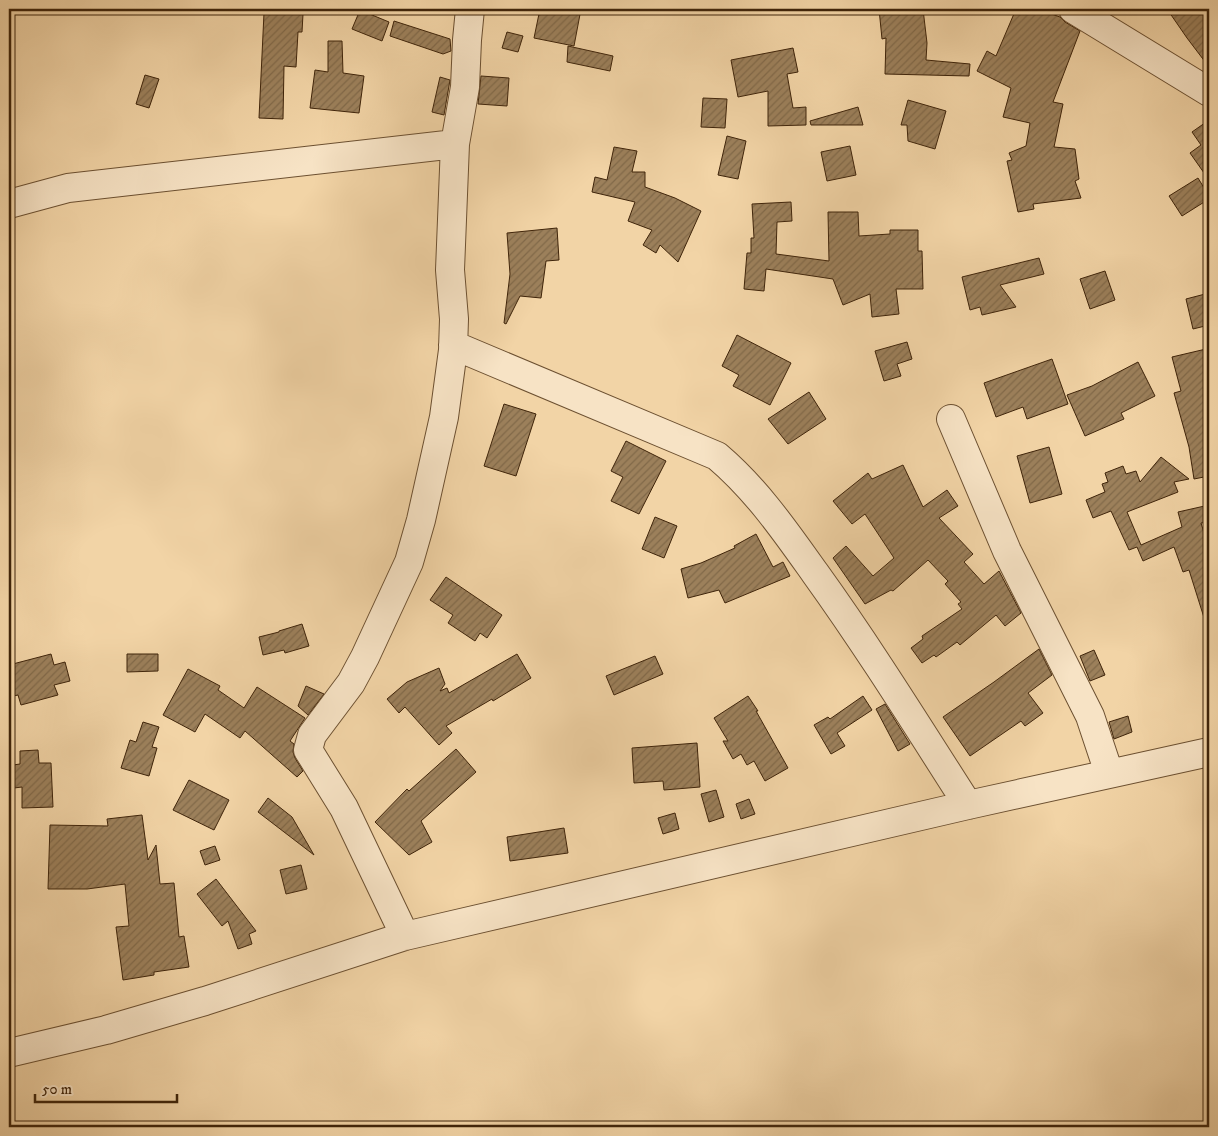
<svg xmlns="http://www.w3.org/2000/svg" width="1218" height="1136" font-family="'IM FELL DW Pica',serif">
  <defs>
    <pattern id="building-hatch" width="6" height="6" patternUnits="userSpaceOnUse" patternTransform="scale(1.25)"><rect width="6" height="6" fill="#9c805b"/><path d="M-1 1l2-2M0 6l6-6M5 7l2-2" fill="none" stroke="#816949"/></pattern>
  </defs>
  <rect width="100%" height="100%" fill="#f2d4a6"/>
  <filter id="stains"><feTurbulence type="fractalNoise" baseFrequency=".004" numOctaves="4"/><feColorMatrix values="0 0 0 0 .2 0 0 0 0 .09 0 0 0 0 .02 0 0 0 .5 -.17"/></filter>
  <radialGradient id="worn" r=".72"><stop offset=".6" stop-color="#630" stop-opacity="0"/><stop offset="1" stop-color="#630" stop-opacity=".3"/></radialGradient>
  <path fill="url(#building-hatch)" stroke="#3f240a" d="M 540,9 L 581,9 L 574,46 L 534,38 Z
    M 879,9 L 923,9 L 927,43 L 926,60 L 970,64 L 969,76 L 885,74 L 886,38 L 882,39 Z
    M 1016,9 L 1038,9 L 1060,17 L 1065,22 L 1080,31 L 1053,102 L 1063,104 L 1054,147 L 1075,149 L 1079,179 L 1075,181 L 1081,198 L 1033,204 L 1034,209 L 1018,212 L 1007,161 L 1012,160 L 1009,153 L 1026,146 L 1030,123 L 1003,117 L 1011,88 L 977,71 L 987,51 L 996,56 Z
    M 1167,9 L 1209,9 L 1209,67 L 1187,38 Z
    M 360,10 L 389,22 L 382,41 L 352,29 Z
    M 264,13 L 303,14 L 302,32 L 298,32 L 296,67 L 284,66 L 283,119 L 259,118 Z
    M 394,21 L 450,39 L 451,51 L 443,54 L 390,36 Z
    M 507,32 L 523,36 L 518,52 L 502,48 Z
    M 328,41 L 342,41 L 343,73 L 364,76 L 359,113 L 310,108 L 315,70 L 328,72 Z
    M 568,46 L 613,56 L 610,71 L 567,62 Z
    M 793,48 L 798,72 L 787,74 L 793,108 L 806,107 L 806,125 L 768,126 L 768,91 L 738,97 L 731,60 Z
    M 145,75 L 159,79 L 149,108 L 136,104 Z
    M 481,76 L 509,78 L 507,106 L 478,104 Z
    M 440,77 L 450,80 L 444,115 L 432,112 Z
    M 703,98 L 727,99 L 725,128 L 701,127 Z
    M 908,100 L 946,111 L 935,149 L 908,141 L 907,125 L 901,125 Z
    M 858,107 L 863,125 L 811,125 L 810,121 Z
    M 1209,120 L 1209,180 L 1190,153 L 1201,145 L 1192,132 Z
    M 727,136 L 746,141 L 738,179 L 718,175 Z
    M 850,146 L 856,175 L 827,181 L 821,152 Z
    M 614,147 L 637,151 L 632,172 L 645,172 L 645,187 L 675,198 L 701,211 L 678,262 L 660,245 L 656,253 L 643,245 L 652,230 L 628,221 L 635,202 L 592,192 L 595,177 L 607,180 Z
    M 1198,178 L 1209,196 L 1209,199 L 1182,216 L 1169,196 Z
    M 791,202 L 792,221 L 777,222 L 776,254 L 829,261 L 828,212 L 858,212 L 859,236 L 890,234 L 890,230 L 918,230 L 918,251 L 922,251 L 923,289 L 896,289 L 899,314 L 872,317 L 870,294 L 843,305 L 833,279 L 766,269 L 764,291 L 744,289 L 747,253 L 751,253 L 751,238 L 754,238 L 752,204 Z
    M 557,228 L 559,260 L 546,261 L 541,298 L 520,296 L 506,324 L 504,323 L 510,274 L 507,233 Z
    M 1039,258 L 1044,274 L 1000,285 L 1016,307 L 982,315 L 980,307 L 970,310 L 962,277 Z
    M 1105,271 L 1115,300 L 1090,309 L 1080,279 Z
    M 1209,293 L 1209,325 L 1193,329 L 1186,299 Z
    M 737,335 L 791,363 L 770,405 L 733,386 L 739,375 L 722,366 Z
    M 907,342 L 912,359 L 897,364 L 901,376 L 884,381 L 875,351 Z
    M 1206,349 L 1209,362 L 1209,476 L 1194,479 L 1189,447 L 1174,393 L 1181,391 L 1172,357 Z
    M 1052,359 L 1068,404 L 1027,419 L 1023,407 L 996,417 L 984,383 Z
    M 1138,362 L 1155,396 L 1121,413 L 1124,419 L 1085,436 L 1067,395 L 1092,386 Z
    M 809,392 L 826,419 L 788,444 L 768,419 Z
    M 504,404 L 536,414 L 516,476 L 484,466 Z
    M 626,441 L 666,461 L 639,514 L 611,501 L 623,477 L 611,471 Z
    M 1049,447 L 1062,494 L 1030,503 L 1017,456 Z
    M 1161,457 L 1189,479 L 1174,482 L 1178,492 L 1127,512 L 1141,545 L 1182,527 L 1178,512 L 1209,505 L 1209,522 L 1201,523 L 1209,549 L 1209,624 L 1206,624 L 1189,570 L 1183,572 L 1174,547 L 1143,561 L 1137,547 L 1129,550 L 1111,511 L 1093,518 L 1086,500 L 1105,492 L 1102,484 L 1108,482 L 1105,473 L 1123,466 L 1126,474 L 1136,471 L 1140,482 Z
    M 903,465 L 923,507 L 947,490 L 958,506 L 939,518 L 973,554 L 964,562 L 984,584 L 999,571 L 1021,613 L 1005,626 L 996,615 L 960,645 L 957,642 L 936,657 L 934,655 L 922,663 L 911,648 L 923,639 L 922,636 L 962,609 L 958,604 L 961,602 L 945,584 L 948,581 L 928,560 L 893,591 L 891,590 L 865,604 L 833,558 L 846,546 L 873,576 L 894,558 L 865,514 L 852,524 L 833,501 L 868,473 L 872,479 Z
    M 655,517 L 677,526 L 664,558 L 642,549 Z
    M 756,534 L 773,567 L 783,562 L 790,576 L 725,603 L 719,590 L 688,598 L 681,569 L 701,563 L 735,548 L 734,546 Z
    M 446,577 L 502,615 L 487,638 L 480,633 L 475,641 L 448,623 L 453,615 L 430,600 Z
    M 302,624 L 309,646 L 285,653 L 284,650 L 263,655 L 259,637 L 279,632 L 279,631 Z
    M 1039,649 L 1052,675 L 1028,693 L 1043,713 L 1025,726 L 1021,721 L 970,756 L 943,717 L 994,682 Z
    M 1094,650 L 1105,675 L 1090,681 L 1080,656 Z
    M 51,654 L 54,665 L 65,662 L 70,681 L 54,685 L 58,695 L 21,705 L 18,695 L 9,697 L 9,665 Z
    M 127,654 L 158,654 L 158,671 L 127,672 Z
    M 517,654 L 531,678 L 493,701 L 492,699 L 446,726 L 452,733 L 439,745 L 405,707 L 399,713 L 387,699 L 407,682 L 439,668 L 445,684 L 440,691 L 447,688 L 449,693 Z
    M 655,656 L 663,674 L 614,695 L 606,676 Z
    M 188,669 L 220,686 L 218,690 L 244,708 L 257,687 L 305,718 L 290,741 L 294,744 L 293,752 L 295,758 L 303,771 L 297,777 L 245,731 L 240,738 L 205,714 L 195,732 L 163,715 Z
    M 306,686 L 324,694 L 308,715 L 298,706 Z
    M 748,696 L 758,711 L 756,711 L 788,768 L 765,781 L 754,761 L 747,765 L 741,754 L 733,759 L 723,741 L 728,741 L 714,718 Z
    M 863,696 L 872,710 L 837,733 L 845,746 L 831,754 L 814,725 L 828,717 L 830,719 Z
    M 885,704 L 910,744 L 898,751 L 876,709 Z
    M 1128,716 L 1132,732 L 1114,739 L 1109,722 Z
    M 143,722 L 159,727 L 152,747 L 157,748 L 149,776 L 121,768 L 130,740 L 136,742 Z
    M 697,743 L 700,787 L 664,790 L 663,781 L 634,783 L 632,748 Z
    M 456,749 L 476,772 L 421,821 L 432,842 L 409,855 L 375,822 L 407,789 L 409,791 Z
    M 38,750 L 39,763 L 51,763 L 53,807 L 22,808 L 22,787 L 14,788 L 13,765 L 20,764 L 20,751 Z
    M 189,780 L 229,800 L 214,830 L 173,810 Z
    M 716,790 L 724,817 L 709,822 L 701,794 Z
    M 268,798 L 292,817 L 314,855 L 258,812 Z
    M 749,799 L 755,814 L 741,819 L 736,804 Z
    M 675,813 L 679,829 L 663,834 L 658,818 Z
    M 142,815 L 148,860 L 156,845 L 160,884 L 174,883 L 179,937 L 184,936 L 189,967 L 154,972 L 154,975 L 123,980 L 116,927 L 129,926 L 125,884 L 87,889 L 48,889 L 50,825 L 108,826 L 107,819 Z
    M 564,828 L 568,853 L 510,861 L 507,837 Z
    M 215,846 L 220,860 L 205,865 L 200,851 Z
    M 301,865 L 307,889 L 286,894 L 280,870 Z
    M 216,879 L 256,931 L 249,934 L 252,944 L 238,949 L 228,921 L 222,926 L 197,894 Z"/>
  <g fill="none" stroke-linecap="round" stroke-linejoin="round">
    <defs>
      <path id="minor" d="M 1073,9 L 1209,92
        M 9,204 L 68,188 L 455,144
        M 453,345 L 717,456 C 757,490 785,531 815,573 C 869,648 918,727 968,805
        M 951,419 L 1007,551 L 1090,716 L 1109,773
        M 405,936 L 344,808 L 308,750 L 312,735 L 351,683 L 365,657 L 409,562 L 421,520 L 444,417 L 453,350 L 454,319 L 450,270 L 455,144 L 465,87 L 467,40 L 470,9
        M 9,1053 L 106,1030 L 205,1001 L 405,936 L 968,805 L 1209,752"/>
    </defs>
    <use href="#minor" stroke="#6c5031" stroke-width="30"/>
    <use href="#minor" stroke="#f7e3c5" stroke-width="28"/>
  </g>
  <rect width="1218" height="1136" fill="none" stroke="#f2d4a6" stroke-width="30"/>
  <rect x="10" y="10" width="1198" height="1116" fill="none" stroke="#3f240a" stroke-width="2.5"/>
  <rect x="15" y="15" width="1188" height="1106" fill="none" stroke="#3f240a"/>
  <path d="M35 1094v8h142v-8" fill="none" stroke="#3f240a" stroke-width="2.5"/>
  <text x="42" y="1094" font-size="15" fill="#3f240a" stroke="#f7e3c5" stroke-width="4" paint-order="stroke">50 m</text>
  <rect width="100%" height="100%" filter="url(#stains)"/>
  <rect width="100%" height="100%" fill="url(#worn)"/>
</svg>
